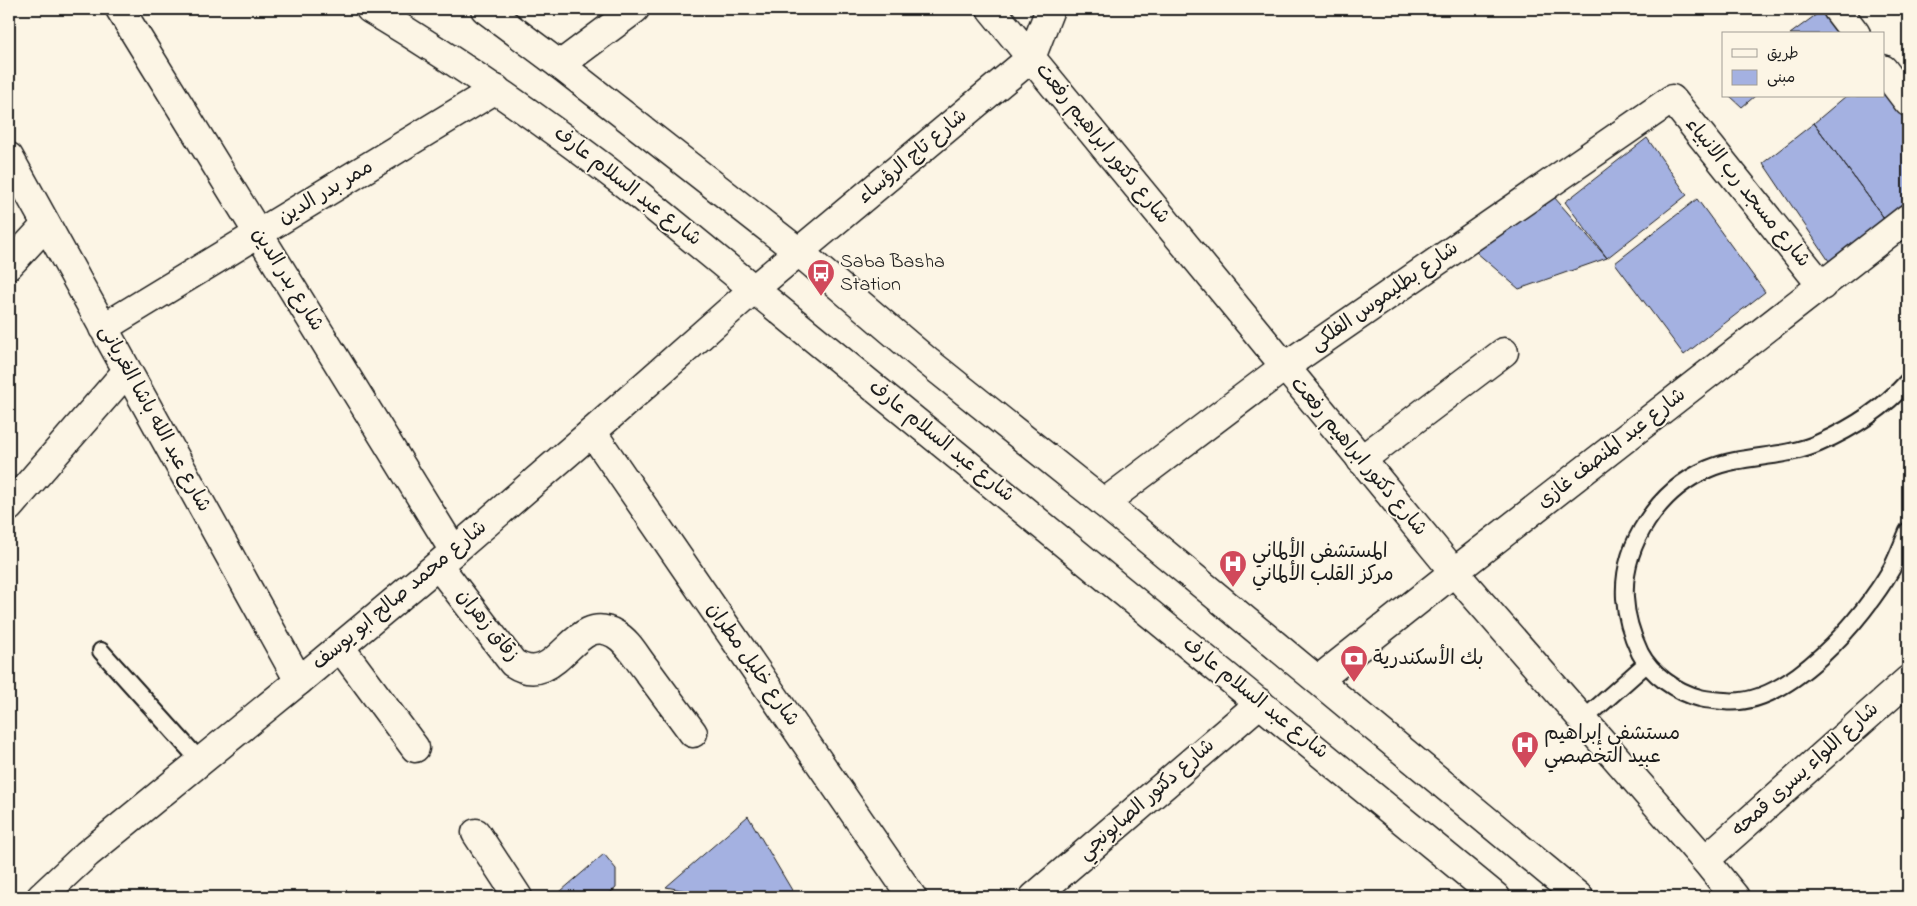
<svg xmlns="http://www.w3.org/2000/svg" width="1917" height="906" font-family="'Indie Flower','Playpen Sans Arabic',sans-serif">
  <rect width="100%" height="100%" fill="#fcf5e5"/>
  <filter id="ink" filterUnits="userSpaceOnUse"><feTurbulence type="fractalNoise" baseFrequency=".02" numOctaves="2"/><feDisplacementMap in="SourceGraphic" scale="10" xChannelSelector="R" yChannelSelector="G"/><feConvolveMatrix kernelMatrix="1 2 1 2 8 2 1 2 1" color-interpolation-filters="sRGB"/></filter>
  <g filter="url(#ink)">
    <path fill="#a4b1e1" stroke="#1c1c1c" d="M 1889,9 L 1908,9 L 1893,14 Z
      M 1821,11 L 1838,34 L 1790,34 Z
      M 1883,91 L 1908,121 L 1908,208 L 1887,222 L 1814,123 L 1846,96 L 1883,96 Z
      M 1730,96 L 1755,96 L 1742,107 Z
      M 1814,123 L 1887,222 L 1831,264 L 1763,163 Z
      M 1647,138 L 1687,195 L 1607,258 L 1565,202 Z
      M 1554,197 L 1607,258 L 1519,289 L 1476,252 Z
      M 1697,199 L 1765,292 L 1684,355 L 1615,263 Z
      M 748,816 L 796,897 L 718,897 L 666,887 Z
      M 604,854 L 616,869 L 616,888 L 605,897 L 554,897 Z
      M 671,894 L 690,897 L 673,897 Z"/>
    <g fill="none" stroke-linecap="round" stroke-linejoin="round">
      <defs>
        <path id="service" d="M 1908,381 C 1884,408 1851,429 1819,443 C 1784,459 1743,454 1708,469 C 1659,490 1622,544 1625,598 C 1626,617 1632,636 1640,653 C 1651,674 1676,692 1700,698 C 1707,700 1716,700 1724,701 C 1788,709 1864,617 1892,568 C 1898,556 1903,543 1908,531
          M 101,651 L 201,762
          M 1583,720 L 1646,664"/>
        <path id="minor" d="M 120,9 L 454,551
          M 1837,9 L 1856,34
          M 560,65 L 635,9
          M 1883,69 L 1908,102
          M 9,157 L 299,681
          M 9,265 L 46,225
          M 103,328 L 496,89
          M 592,432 L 912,897
          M 1361,460 L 1504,352
          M 1104,503 L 1284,367 L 1672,99 L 1822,286
          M 9,507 L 127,371
          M 438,565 L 513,663 C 559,693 573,609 615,634 C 628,641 636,657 645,668 C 661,690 677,711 693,733
          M 340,647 L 415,748
          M 1318,680 L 1454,572 L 1908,218
          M 476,833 L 518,897
          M 1705,860 L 1908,680
          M 1034,897 L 1260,703"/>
        <path id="tertiary" d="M 370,9 C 464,65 553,128 639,195 L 1496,897
          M 485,9 L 560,65 L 799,252 L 927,361 L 1104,503 L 1579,897
          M 991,9 L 1454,572 L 1705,860 L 1735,897
          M 41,897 L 87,854 L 299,681 L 438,565 L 592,432 L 754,289 L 1031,58 L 1050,9"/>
      </defs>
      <use href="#service" stroke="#1c1c1c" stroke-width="20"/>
      <use href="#minor" stroke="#1c1c1c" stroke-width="31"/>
      <use href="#tertiary" stroke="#1c1c1c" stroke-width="31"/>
      <use href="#service" stroke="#fcf5e5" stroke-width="16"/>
      <use href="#minor" stroke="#fcf5e5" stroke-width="28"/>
      <use href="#tertiary" stroke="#fcf5e5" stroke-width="28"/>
    </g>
  </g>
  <defs>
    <symbol id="bus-pin" viewBox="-11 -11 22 30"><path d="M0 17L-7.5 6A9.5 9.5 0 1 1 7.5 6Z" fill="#d1495b" stroke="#fcf5e5"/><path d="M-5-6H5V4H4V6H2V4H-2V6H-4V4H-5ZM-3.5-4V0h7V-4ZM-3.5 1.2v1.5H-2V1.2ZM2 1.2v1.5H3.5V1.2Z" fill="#fff"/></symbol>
    <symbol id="hospital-pin" viewBox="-11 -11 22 30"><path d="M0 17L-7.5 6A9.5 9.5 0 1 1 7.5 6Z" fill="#d1495b" stroke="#fcf5e5"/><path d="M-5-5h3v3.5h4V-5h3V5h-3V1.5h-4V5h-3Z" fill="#fff"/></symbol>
    <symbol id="bank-pin" viewBox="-11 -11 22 30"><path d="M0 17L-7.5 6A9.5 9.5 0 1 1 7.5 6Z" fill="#d1495b" stroke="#fcf5e5"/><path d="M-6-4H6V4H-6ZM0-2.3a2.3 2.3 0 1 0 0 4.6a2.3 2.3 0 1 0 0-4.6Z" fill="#fff"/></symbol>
  </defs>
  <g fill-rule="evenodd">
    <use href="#bus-pin" x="805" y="257" width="32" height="43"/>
    <use href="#hospital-pin" x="1217" y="548" width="32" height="43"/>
    <use href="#bank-pin" x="1338" y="643" width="32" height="43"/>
    <use href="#hospital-pin" x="1509" y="729" width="32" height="43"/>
  </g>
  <g text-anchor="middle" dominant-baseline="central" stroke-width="4" stroke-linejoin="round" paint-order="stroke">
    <g font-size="20" fill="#1c1c1c" stroke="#fcf5e5">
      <text transform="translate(1102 144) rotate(51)">شارع دكتور ابراهيم رفعت</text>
      <text transform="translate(913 157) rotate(-40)">شارع تاج الرؤساء</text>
      <text transform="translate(627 187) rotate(38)">شارع عبد السلام عارف</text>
      <text transform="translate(326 193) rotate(-31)">ممر بدر الدين</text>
      <text transform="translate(1747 193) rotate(51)">شارع مسجد رب الانبياء</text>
      <text transform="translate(287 280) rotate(58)">شارع بدر الدين</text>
      <text transform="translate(1385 297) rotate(-35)">شارع بطليموس الفلكى</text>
      <text transform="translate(154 419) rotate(61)">شارع عبد الله باشا الغريانى</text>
      <text transform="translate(941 442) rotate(39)">شارع عبد السلام عارف</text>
      <text transform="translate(1612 449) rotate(-38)">شارع عبد المنصف غازى</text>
      <text transform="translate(1358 457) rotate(50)">شارع دكتور ابراهيم رفعت</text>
      <text transform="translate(400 596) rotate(-40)">شارع محمد صالح ابو يوسف</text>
      <text transform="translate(487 626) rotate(51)">زقاق زهران</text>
      <text transform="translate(752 665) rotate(55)">شارع خليل مطران</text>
      <text transform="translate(1255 699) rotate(39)">شارع عبد السلام عارف</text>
      <text transform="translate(1806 770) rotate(-42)">شارع اللواء يسرى قمحه</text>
      <text transform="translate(1147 800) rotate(-41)">شارع دكتور الصابونجي</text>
    </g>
    <g font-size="20" fill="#1c1c1c" stroke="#fcf5e5" text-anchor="start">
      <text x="840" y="262">Saba Basha<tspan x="840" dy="23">Station</tspan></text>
      <text x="1252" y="552">المستشفى الألماني<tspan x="1252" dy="23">مركز القلب الألماني</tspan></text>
      <text x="1373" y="659">بك الأسكندرية</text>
      <text x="1544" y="734">مستشفى إبراهيم<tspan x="1544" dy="23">عبيد التخصصي</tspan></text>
    </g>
  </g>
  <rect width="1917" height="906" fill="none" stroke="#fcf5e5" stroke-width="30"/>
  <rect x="15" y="15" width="1887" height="876" fill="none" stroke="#1c1c1c" stroke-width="2" filter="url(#ink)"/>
  <rect x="1722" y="32" width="162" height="65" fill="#fcf5e5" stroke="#a29e95"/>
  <rect x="1732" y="49" width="25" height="8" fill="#fcf5e5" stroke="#a29e95"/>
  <text x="1767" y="58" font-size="15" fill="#1c1c1c">طريق</text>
  <rect x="1732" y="70" width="25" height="15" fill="#a4b1e1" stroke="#a29e95"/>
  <text x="1767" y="82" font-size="15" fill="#1c1c1c">مبنى</text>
</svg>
